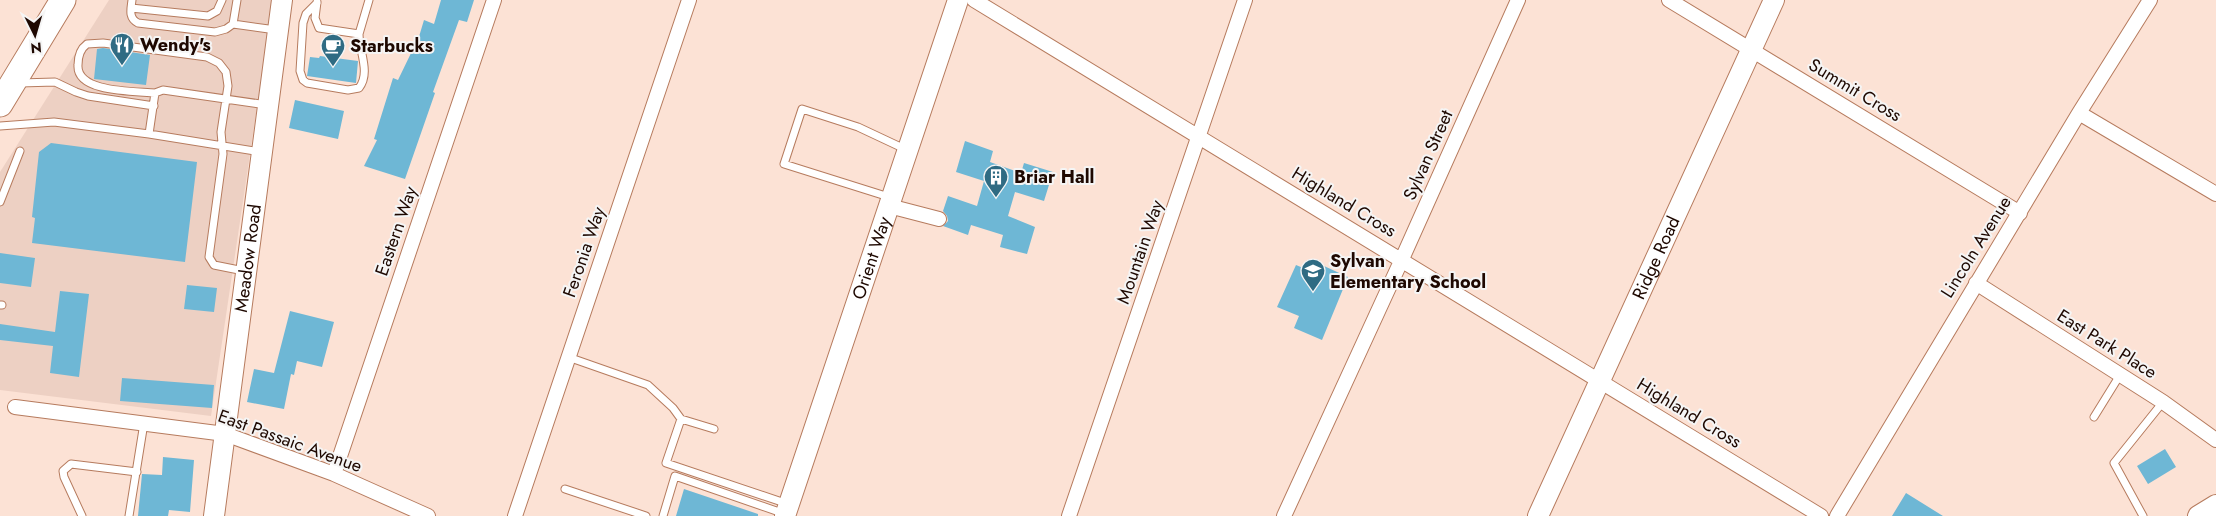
<svg xmlns="http://www.w3.org/2000/svg" width="2216" height="516" font-family="Jost,sans-serif">
  <rect width="100%" height="100%" fill="#fce2d5"/>
  <path fill="#edd0c3" d="M 109,0 L 273,0 L 211,416 L 0,390 L 0,172 Z"/>
  <path fill="#6eb7d5" d="M 441,0 L 474,0 L 467,22 L 459,20 L 433,92 L 435,93 L 405,179 L 364,166 L 377,140 L 374,139 L 393,78 L 398,80 L 413,49 L 415,50 L 424,20 L 434,24 Z
    M 103,48 L 150,55 L 146,85 L 94,79 L 97,49 Z
    M 320,56 L 358,61 L 356,83 L 307,76 L 310,57 L 319,58 Z
    M 295,100 L 344,111 L 338,139 L 289,128 Z
    M 965,141 L 993,151 L 990,162 L 1021,173 L 1024,163 L 1053,172 L 1044,201 L 1015,192 L 1008,216 L 1035,227 L 1027,254 L 1000,247 L 1003,235 L 971,225 L 968,235 L 943,226 L 948,221 L 947,216 L 943,211 L 948,196 L 977,206 L 984,181 L 956,172 Z
    M 51,143 L 197,162 L 185,262 L 32,243 L 35,218 L 32,217 L 39,152 Z
    M 0,253 L 35,258 L 31,287 L 0,283 Z
    M 1296,265 L 1320,275 L 1324,266 L 1348,277 L 1322,340 L 1294,328 L 1299,316 L 1277,307 Z
    M 187,285 L 217,288 L 214,312 L 184,309 Z
    M 60,291 L 89,294 L 79,377 L 50,373 L 53,346 L 0,340 L 0,324 L 55,332 Z
    M 290,311 L 334,322 L 322,367 L 297,361 L 294,375 L 291,374 L 284,409 L 247,402 L 254,369 L 274,373 Z
    M 122,378 L 214,385 L 212,408 L 120,401 Z
    M 2165,449 L 2176,467 L 2148,484 L 2137,466 Z
    M 163,457 L 194,460 L 190,512 L 169,510 L 168,516 L 138,516 L 142,474 L 162,475 Z
    M 684,489 L 758,514 L 758,516 L 676,516 Z
    M 1906,493 L 1943,516 L 1892,516 Z"/>
  <g fill="none" stroke-linecap="round" stroke-linejoin="round">
    <defs>
      <path id="lane" d="M 132,0 C 131,9 128,18 138,23 L 215,32 L 226,29 L 233,24 L 237,0
        M 317,2 L 315,18 L 319,28 L 359,34 L 369,0
        M 317,3 L 306,14 L 303,23 L 300,71 L 303,80 L 307,83 L 348,90 L 359,88 C 371,73 359,51 359,34
        M 131,8 L 208,16 L 217,11 L 222,0
        M 233,24 L 276,30
        M 20,83 L 55,82 L 76,92 L 88,96 L 154,106
        M 0,126 L 54,122 L 149,134 L 261,152
        M 149,134 L 155,93
        M 889,197 L 784,164 L 802,109 L 858,127 L 907,150
        M 0,202 L 20,151
        M 244,271 L 214,265 L 209,257 L 223,154 L 221,132 L 228,86 L 226,72 L 219,63 L 207,57 L 103,43 L 87,44 C 80,49 78,57 78,65 C 76,93 135,91 155,93 L 163,90 L 267,105
        M 0,305 L 2,305
        M 568,357 L 648,385 L 673,408 L 681,419 L 666,463 L 788,504
        M 2094,417 L 2120,375
        M 681,419 L 714,429
        M 565,489 L 646,516
        M 82,516 L 64,477 L 63,471 L 71,464 L 137,472
        M 129,516 L 144,423
        M 663,516 L 675,476 L 785,514
        M 2143,516 L 2114,463 L 2163,402"/>
      <path id="street" d="M 974,0 L 1821,516
        M 1669,0 L 2020,213
        M 2079,113 L 2216,194
        M 889,206 L 939,219
        M 1976,283 L 2163,402 L 2216,440
        M 15,407 L 225,434 L 334,474 L 428,516
        M 334,474 L 494,0
        M 515,516 L 689,0
        M 1069,516 L 1245,0
        M 1284,516 L 1402,259 L 1518,0
        M 1837,516 L 2079,113 L 2150,0"/>
      <g id="secondary">
        <path id="s1" d="M 214,516 L 282,0"/>
        <path id="s2" d="M 785,516 L 958,0"/>
        <path id="s3" d="M 1538,516 L 1774,0"/>
        <path d="M 2198,516 L 2216,505"/>
      </g>
      <path id="highway" d="M 0,104 L 63,0"/>
    </defs>
    <use href="#lane" stroke="#b67b5e" stroke-width="9"/>
    <use href="#street" stroke="#b67b5e" stroke-width="16"/>
    <use href="#secondary" stroke="#b67b5e" stroke-width="22"/>
    <use href="#highway" stroke="#b67b5e" stroke-width="27"/>
    <use href="#lane" stroke="#fff" stroke-width="7"/>
    <use href="#street" stroke="#fff" stroke-width="14"/>
    <use href="#secondary" stroke="#fff" stroke-width="20"/>
    <use href="#highway" stroke="#fff" stroke-width="25"/>
  </g>
  <defs>
    <symbol id="restaurant-pin" viewBox="-11 -11 22 30"><path d="M0 17L-7.5 6A9.5 9.5 0 1 1 7.5 6Z" fill="#2f6b83" stroke="#f5f5f5"/><path d="M-5-6h1v4h1v-4h1v4h1v-4h1v5L-1.5 .5V6h-2V.5L-5-1ZM5-6V6H3V1.5H1.5Q1.5-4 5-6Z" fill="#fff"/></symbol>
    <symbol id="cafe-pin" viewBox="-11 -11 22 30"><path d="M0 17L-7.5 6A9.5 9.5 0 1 1 7.5 6Z" fill="#2f6b83" stroke="#f5f5f5"/><path d="M-5.5-4.5H6V0H3Q3 3.5 0 3.5H-2.5Q-5.5 3.5-5.5 0ZM3-3.2v2h1.7v-2ZM-6 4.5H4V6H-6Z" fill="#fff"/></symbol>
    <symbol id="building-pin" viewBox="-11 -11 22 30"><path d="M0 17L-7.5 6A9.5 9.5 0 1 1 7.5 6Z" fill="#2f6b83" stroke="#f5f5f5"/><path d="M-4-6H4V6H1V3H-1V6H-4ZM-2.5-4.3h1.7v1.8h-1.7ZM.8-4.3h1.7v1.8H.8ZM-2.5-1h1.7V.8h-1.7ZM.8-1h1.7V.8H.8Z" fill="#fff"/></symbol>
    <symbol id="school-pin" viewBox="-11 -11 22 30"><path d="M0 17L-7.5 6A9.5 9.5 0 1 1 7.5 6Z" fill="#2f6b83" stroke="#f5f5f5"/><path d="M0-5L7-2L0 1L-7-2ZM-4 1L0 2.5L4 1V4Q0 6-4 4Z" fill="#fff"/></symbol>
  </defs>
  <g fill-rule="evenodd">
    <use href="#restaurant-pin" x="108" y="31" width="28" height="38"/>
    <use href="#cafe-pin" x="319" y="32" width="28" height="38"/>
    <use href="#building-pin" x="982" y="163" width="28" height="38"/>
    <use href="#school-pin" x="1299" y="257" width="28" height="38"/>
  </g>
  <g text-anchor="middle" dominant-baseline="central" stroke-width="4" stroke-linejoin="round" paint-order="stroke">
    <g font-size="18" font-weight="bold" fill="#1e0801" stroke="#f5f5f5" text-anchor="start">
      <text x="140" y="45">Wendy's</text>
      <text x="350" y="46">Starbucks</text>
      <text x="1014" y="177">Briar Hall</text>
      <text x="1330" y="261">Sylvan<tspan x="1330" dy="21">Elementary School</tspan></text>
    </g>
    <g font-size="18" fill="#1e0801" stroke="#f5f5f5">
      <text transform="translate(1855 90) rotate(31)">Summit Cross</text>
      <text transform="translate(1428 155) rotate(-66)">Sylvan Street</text>
      <text transform="translate(1344 202) rotate(31)">Highland Cross</text>
      <text transform="translate(396 231) rotate(-71)">Eastern Way</text>
      <text transform="translate(1976 247) rotate(-58)">Lincoln Avenue</text>
      <text transform="translate(584 252) rotate(-71)">Feronia Way</text>
      <text transform="translate(1140 252) rotate(-71)">Mountain Way</text>
      <text stroke="none"><textPath href="#s1" startOffset="260">Meadow Road</textPath></text>
      <text stroke="none"><textPath href="#s2" startOffset="272">Orient Way</textPath></text>
      <text stroke="none"><textPath href="#s3" startOffset="284">Ridge Road</textPath></text>
      <text transform="translate(2107 344) rotate(32)">East Park Place</text>
      <text transform="translate(1689 413) rotate(31)">Highland Cross</text>
      <text transform="translate(290 441) rotate(20)">East Passaic Avenue</text>
    </g>
  </g>
  <g transform="translate(35 35) rotate(175)" stroke="#f5f5f5" stroke-width="4" paint-order="stroke">
  <path d="M0-4L9 19L0 12L-9 19Z" fill="#1e0801"/>
  <text y="-8" font-size="14" font-weight="bold" text-anchor="middle" fill="#1e0801">N</text>
  </g>
</svg>
